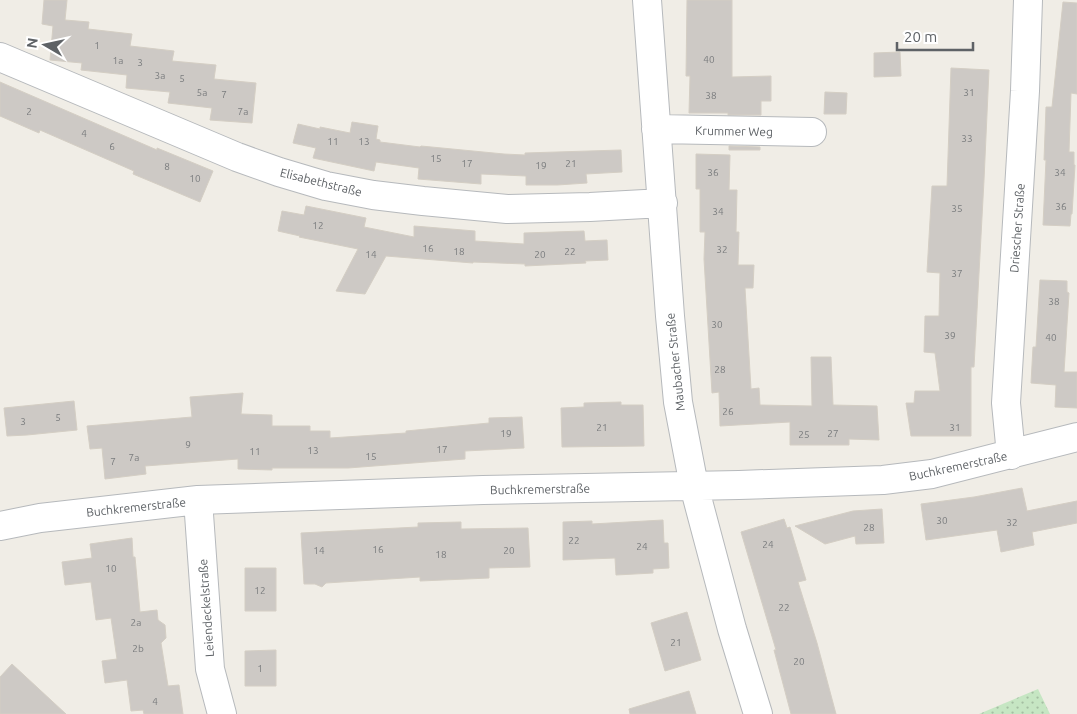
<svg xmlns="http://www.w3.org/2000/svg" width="1077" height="714" font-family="Ubuntu,sans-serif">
  <defs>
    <pattern id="grass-dots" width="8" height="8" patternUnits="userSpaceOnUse" patternTransform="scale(1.25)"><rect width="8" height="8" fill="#c6e6c3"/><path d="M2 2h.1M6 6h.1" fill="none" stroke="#a4bea2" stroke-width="1.8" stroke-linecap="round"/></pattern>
  </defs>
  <rect width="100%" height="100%" fill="#f0ede6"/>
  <path fill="url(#grass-dots)" d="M 1038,689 L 1050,714 L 979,714 Z"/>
  <path fill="#cdc9c5" stroke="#d4cec4" d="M 44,0 L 67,0 L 65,20 L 89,22 L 88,29 L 132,34 L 130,46 L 174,51 L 172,61 L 216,65 L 214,79 L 256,83 L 252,123 L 210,120 L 212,108 L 168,103 L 170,92 L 126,88 L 127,75 L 81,70 L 82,63 L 50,60 L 53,26 L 42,24 Z
    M 687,0 L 732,0 L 732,77 L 771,76 L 771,101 L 761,101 L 761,115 L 728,115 L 728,113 L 689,113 L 690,76 L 686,76 Z
    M 1063,2 L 1077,3 L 1077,94 L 1071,93 L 1069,152 L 1074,152 L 1074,165 L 1075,165 L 1072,214 L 1071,214 L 1070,226 L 1043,225 L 1046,160 L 1044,160 L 1046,107 L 1052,107 Z
    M 900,52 L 901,76 L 874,77 L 874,53 Z
    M 951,68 L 989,70 L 984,180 L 974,367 L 971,367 L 971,436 L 911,436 L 906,403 L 914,403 L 915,391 L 940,391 L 935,353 L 924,352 L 925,316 L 939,316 L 940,273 L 927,272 L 932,186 L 947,186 Z
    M 0,82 L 157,150 L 157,148 L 213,171 L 200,202 L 133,174 L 134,171 L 40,130 L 39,133 L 0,116 Z
    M 825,92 L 847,93 L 846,114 L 824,114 Z
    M 352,122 L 378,126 L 376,139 L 380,140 L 380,142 L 420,147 L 421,146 L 504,154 L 525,155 L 525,153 L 621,150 L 622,172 L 586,174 L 587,183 L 557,185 L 526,185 L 526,176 L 481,174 L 481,184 L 418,179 L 419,168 L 376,162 L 374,171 L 313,158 L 316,148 L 293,143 L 298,124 L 320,129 L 320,127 L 350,133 Z
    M 729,146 L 760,147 L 760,150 L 729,150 Z
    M 696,154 L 730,155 L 729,190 L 737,190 L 736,232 L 739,232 L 738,265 L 754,265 L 753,288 L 745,288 L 751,389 L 759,388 L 760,405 L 812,406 L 811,357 L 831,357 L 833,405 L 877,406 L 879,440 L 849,439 L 849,445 L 790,445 L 790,422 L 720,426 L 719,392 L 712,393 L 704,259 L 705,232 L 700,232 L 700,189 L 696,189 Z
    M 306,206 L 366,218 L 364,227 L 414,237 L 414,226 L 475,231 L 475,241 L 524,244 L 524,233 L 584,231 L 585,241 L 607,240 L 608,260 L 585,261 L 586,263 L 525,266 L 525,264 L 473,262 L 473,263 L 386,256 L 365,294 L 336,291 L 358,249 L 299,237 L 300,236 L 278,231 L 282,211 L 304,215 Z
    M 1040,280 L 1067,281 L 1067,292 L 1069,293 L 1064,372 L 1077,372 L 1077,408 L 1055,407 L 1056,385 L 1031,383 L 1033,347 L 1036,347 Z
    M 243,393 L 241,414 L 272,415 L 272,426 L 310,426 L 310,431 L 330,431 L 330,438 L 406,433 L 406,431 L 489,423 L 489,418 L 522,417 L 524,448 L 465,451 L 465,459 L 348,468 L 272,468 L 272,470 L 238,469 L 238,459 L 145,466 L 146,474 L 105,479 L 102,448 L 90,449 L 87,426 L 192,417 L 190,397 Z
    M 74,401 L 77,430 L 27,435 L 7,436 L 4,408 Z
    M 621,402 L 621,405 L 643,405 L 644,446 L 562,447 L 561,408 L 584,407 L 584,403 Z
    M 1022,488 L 1027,511 L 1077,501 L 1077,523 L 1032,532 L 1034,545 L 1001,552 L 997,530 L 926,540 L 921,504 L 974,497 Z
    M 882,509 L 884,543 L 856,544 L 855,536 L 825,544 L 795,526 L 853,511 Z
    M 784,519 L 787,528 L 790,527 L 806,580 L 798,582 L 817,643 L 836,714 L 791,714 L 774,650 L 776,650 L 741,532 Z
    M 663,520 L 664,543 L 668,543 L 669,568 L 653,569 L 653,573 L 616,575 L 615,558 L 563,560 L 563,522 L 592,521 L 592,524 Z
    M 461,522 L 461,529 L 528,528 L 530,567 L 489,568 L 489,578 L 420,581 L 420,577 L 326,583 L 322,587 L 315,584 L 304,584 L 301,533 L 418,527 L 418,523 Z
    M 132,538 L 133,557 L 135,557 L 140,612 L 157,610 L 158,620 L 165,625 L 166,638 L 161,643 L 168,686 L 179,685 L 183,714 L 144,714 L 143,710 L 131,711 L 127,680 L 105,683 L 102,661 L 117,659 L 111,618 L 96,620 L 91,582 L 65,585 L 62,562 L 92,558 L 90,544 Z
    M 245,568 L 276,568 L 276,611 L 245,611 Z
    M 687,612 L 701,660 L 665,671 L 651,623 Z
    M 276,650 L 276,686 L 245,686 L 245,651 Z
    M 12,664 L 66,714 L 0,714 L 0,677 Z
    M 689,691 L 696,714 L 630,714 L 629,709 Z"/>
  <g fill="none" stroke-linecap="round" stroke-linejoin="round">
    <defs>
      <path id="minor" d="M 647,0 L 670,316 L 678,402 L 694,486 L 732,629 L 758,714
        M 0,57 L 237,157 L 279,172 L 326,186 L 373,195 L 423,201 L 507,209 L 590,207 L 663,203
        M 656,129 L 812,132
        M 1011,455 L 1006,403 L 1025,91 L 1028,0
        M 198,500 L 210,669 L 222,714
        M 0,526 L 40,518 L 198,500 L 483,490 L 739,485 L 883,480 L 932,474 L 1077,437"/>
    </defs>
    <use href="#minor" stroke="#b6b9bc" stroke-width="30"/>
    <use href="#minor" stroke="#fff" stroke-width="28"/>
  </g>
  <g text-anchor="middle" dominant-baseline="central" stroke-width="4.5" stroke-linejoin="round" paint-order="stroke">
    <g font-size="10" fill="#7a7c7e">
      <text x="97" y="45">1</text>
      <text x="709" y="59">40</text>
      <text x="118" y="60">1a</text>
      <text x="140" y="62">3</text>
      <text x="160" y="75">3a</text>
      <text x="182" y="78">5</text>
      <text x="202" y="92">5a</text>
      <text x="969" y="92">31</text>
      <text x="224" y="94">7</text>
      <text x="711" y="95">38</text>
      <text x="29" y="111">2</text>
      <text x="243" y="111">7a</text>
      <text x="84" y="133">4</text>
      <text x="967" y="138">33</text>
      <text x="333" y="141">11</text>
      <text x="364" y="141">13</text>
      <text x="112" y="146">6</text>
      <text x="436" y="158">15</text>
      <text x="467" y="163">17</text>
      <text x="571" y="163">21</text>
      <text x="541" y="165">19</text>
      <text x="167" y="166">8</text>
      <text x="713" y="172">36</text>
      <text x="1060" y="172">34</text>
      <text x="195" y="178">10</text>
      <text x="1061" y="206">36</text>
      <text x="957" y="208">35</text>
      <text x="718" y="211">34</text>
      <text x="318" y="225">12</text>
      <text x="428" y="248">16</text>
      <text x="722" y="249">32</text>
      <text x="459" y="251">18</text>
      <text x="570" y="251">22</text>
      <text x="371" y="254">14</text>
      <text x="540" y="254">20</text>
      <text x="957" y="273">37</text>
      <text x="1054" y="301">38</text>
      <text x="717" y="324">30</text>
      <text x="950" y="335">39</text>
      <text x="1051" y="337">40</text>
      <text x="720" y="369">28</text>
      <text x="728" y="411">26</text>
      <text x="58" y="417">5</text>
      <text x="23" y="421">3</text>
      <text x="602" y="427">21</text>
      <text x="955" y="427">31</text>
      <text x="506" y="433">19</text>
      <text x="833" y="433">27</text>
      <text x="804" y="434">25</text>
      <text x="188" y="444">9</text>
      <text x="442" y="449">17</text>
      <text x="313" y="450">13</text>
      <text x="255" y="451">11</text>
      <text x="371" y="456">15</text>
      <text x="134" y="457">7a</text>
      <text x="113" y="461">7</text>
      <text x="942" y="520">30</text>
      <text x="1012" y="522">32</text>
      <text x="869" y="527">28</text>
      <text x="574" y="540">22</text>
      <text x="768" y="544">24</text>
      <text x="642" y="546">24</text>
      <text x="378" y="549">16</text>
      <text x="319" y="550">14</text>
      <text x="509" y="550">20</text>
      <text x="441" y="554">18</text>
      <text x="111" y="568">10</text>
      <text x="260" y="590">12</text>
      <text x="784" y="607">22</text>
      <text x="136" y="622">2a</text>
      <text x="676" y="642">21</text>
      <text x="138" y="648">2b</text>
      <text x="799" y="661">20</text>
      <text x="260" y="668">1</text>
      <text x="155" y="701">4</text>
    </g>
    <g font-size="12" fill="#5e6266" stroke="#fff">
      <text transform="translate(734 131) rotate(1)">Krummer Weg</text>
      <text transform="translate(321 182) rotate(14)">Elisabethstraße</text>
      <text transform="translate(1017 228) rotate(-86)">Driescher Straße</text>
      <text transform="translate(675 362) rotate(-96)">Maubacher Straße</text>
      <text transform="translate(958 466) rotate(-12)">Buchkremerstraße</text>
      <text transform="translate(540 489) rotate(-1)">Buchkremerstraße</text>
      <text transform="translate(136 507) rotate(-6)">Buchkremerstraße</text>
      <text transform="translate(206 608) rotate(-94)">Leiendeckelstraße</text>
    </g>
  </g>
  <g transform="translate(45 45) rotate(279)" stroke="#ffffff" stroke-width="4" paint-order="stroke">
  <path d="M0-4L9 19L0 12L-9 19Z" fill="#5e6266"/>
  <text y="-8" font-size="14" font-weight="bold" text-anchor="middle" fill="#5e6266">N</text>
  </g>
  <path d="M897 42v8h76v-8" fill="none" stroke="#5e6266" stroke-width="2.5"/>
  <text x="904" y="42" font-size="15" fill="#5e6266" stroke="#ffffff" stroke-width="4" paint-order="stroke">20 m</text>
</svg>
